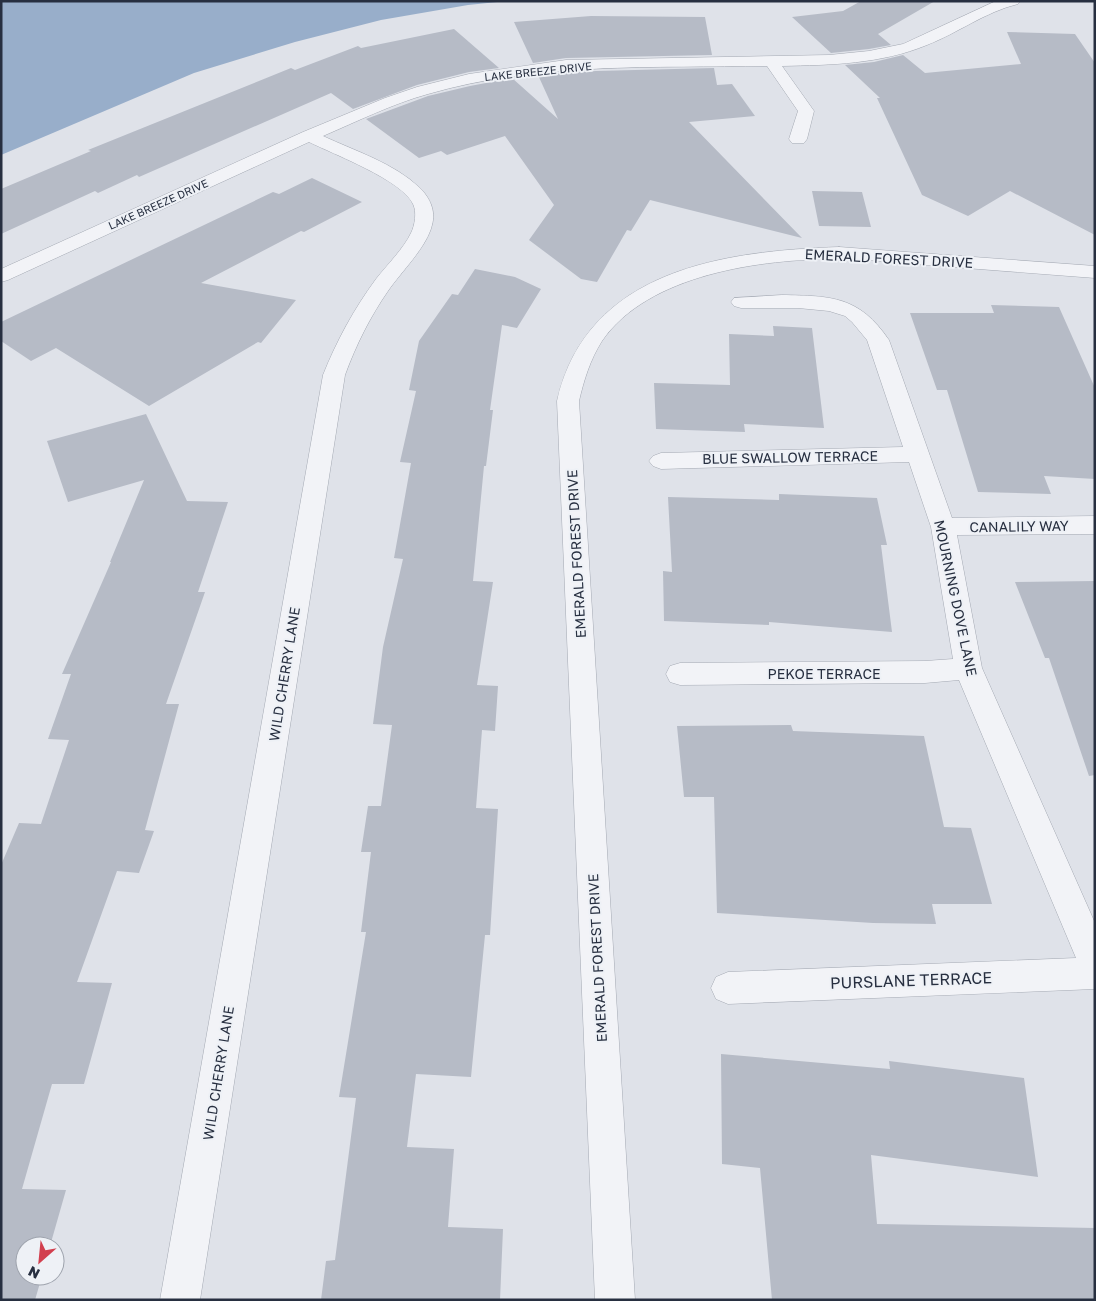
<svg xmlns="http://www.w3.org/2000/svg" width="1096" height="1301" font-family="'Golos Text',sans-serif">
  <rect width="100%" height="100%" fill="#dfe2e9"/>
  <path fill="#98aeca" d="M 1,1 L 507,1 L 468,5 L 381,20 L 295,42 L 194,73 L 1,155 Z"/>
  <path fill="#b6bbc6" d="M 861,1 L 935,1 L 878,34 L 891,45 L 869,49 L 831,53 L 792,17 L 843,11 Z
    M 591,16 L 705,17 L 712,55 L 566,58 L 533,63 L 514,22 Z
    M 454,29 L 499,68 L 469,72 L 417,85 L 353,109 L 331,93 L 139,177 L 137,175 L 98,193 L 95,191 L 1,234 L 1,189 L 91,151 L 88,150 L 291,68 L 295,70 L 358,46 L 361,48 Z
    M 1007,32 L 1075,34 L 1095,63 L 1095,235 L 1010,191 L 968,216 L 922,195 L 877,98 L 880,98 L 845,65 L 874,62 L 903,55 L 925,73 L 1021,64 Z
    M 714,68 L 717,85 L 732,84 L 755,116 L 689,122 L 802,238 L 650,200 L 631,231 L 627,230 L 597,282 L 581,279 L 529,240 L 554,205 L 505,136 L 447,155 L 441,151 L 419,158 L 366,119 L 428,96 L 470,86 L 512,78 L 558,119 L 538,75 L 596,71 Z
    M 312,178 L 362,202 L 304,232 L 301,231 L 201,283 L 296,300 L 261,343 L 258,342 L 149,406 L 56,348 L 31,361 L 1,341 L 1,322 L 273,192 L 279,194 Z
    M 812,191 L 862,192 L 871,227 L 819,226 Z
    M 475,269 L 515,277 L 541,289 L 517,328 L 502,325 L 490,410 L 493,410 L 486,466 L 484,466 L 473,581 L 493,582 L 477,685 L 498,686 L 495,731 L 482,730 L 476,808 L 498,809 L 490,935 L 485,935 L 471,1077 L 416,1074 L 407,1147 L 454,1149 L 448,1227 L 503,1229 L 500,1300 L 321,1300 L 326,1261 L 335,1260 L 356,1098 L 339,1097 L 366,932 L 361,932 L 371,852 L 361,852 L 368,806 L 381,806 L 392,725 L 373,724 L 383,647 L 403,559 L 394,558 L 411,463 L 400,462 L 416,391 L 409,390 L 419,341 L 452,294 L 458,295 Z
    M 991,305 L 1059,307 L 1095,388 L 1095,479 L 1044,476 L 1051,494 L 978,492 L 947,390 L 937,390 L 910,313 L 994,313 Z
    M 773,326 L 812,328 L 824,428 L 744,424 L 745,432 L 656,429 L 654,383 L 730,385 L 729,334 L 774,336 Z
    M 146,414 L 187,501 L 228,502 L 198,592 L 205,592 L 166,704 L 179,704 L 145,830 L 154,831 L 139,873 L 117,871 L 77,982 L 112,983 L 84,1084 L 52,1084 L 22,1189 L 66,1190 L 50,1246 L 25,1246 L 25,1276 L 42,1276 L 35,1300 L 1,1300 L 1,865 L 19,823 L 41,824 L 69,740 L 48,739 L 71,674 L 62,674 L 111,562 L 110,562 L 144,480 L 68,502 L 47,441 Z
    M 779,494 L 877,498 L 887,545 L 881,545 L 892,632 L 769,622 L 769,625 L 664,621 L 663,571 L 672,572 L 668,497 L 779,500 Z
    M 1095,581 L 1095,775 L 1089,776 L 1049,658 L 1045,658 L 1015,582 Z
    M 791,725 L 793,731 L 924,736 L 944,827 L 971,828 L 992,904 L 932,904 L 936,924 L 873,923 L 717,913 L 714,797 L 684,797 L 677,726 Z
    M 721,1054 L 890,1069 L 889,1061 L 1024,1078 L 1038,1177 L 871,1155 L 877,1224 L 1095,1228 L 1095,1300 L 772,1300 L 760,1168 L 722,1164 Z"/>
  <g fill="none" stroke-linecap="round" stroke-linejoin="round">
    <defs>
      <path id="minor" d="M 996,1 L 1020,1 L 1018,4 C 985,12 958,33 927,45 C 881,64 831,65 782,66 L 814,111 L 807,139 L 804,143 L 792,143 L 789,139 L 798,111 L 767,66 C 654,68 538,62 428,94 C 392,104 358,121 323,136 C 355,151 394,163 420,188 C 430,198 436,211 432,225 C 427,247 401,272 388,291 C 370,317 356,345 345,375 L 200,1300 L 160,1300 L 323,375 C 337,340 354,309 376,279 C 387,265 404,248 411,233 C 415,225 417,212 413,204 C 402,180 333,154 309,142 L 8,280 L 1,282 L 1,269 L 303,132 L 385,98 L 417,87 L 469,74 L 566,60 L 829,55 L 869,51 L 903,44 Z
        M 839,247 L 1095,266 L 1095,278 C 1043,274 991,270 940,266 C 906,264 871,259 838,259 C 762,259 648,274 602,341 C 590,360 584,380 579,401 L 635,1300 L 595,1300 L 557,401 C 587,269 725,251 839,247 Z
        M 782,295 C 832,296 859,296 889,340 L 952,518 L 1095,516 L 1095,534 L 957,535 L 982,668 L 1095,923 L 1095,989 L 728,1004 L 716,999 L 711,988 L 716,977 L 728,972 L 1076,958 L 959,680 L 925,683 L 680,685 L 670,682 L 666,674 L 670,666 L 680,663 L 925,661 L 953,659 L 931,527 L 909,462 L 661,469 L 653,466 L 649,461 L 653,456 L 661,453 L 903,447 L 867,340 L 852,322 L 845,316 L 829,311 L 798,308 L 741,308 L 734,306 L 731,302 L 734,298 Z"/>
    </defs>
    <use href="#minor" stroke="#a4a9b3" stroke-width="1"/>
    <use href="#minor" fill="#f2f3f7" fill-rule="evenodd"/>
  </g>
  <g text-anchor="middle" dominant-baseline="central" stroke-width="4" stroke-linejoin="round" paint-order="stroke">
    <g font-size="11" fill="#272f40" stroke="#eef1f6">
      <text transform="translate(538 71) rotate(-6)">LAKE BREEZE DRIVE</text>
      <text transform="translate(158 204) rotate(-24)">LAKE BREEZE DRIVE</text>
    </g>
    <g font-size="14" fill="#272f40" stroke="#eef1f6">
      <text transform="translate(889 258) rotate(3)">EMERALD FOREST DRIVE</text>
      <text transform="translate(790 457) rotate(-1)">BLUE SWALLOW TERRACE</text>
      <text transform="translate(1019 526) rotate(-1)">CANALILY WAY</text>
      <text transform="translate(576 554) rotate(-93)">EMERALD FOREST DRIVE</text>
      <text transform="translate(956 598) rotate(78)">MOURNING DOVE LANE</text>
      <text x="824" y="673">PEKOE TERRACE</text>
      <text transform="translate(284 674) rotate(-81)">WILD CHERRY LANE</text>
      <text transform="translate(597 958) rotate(-93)">EMERALD FOREST DRIVE</text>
      <text transform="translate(218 1073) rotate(-81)">WILD CHERRY LANE</text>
    </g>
    <g font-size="16" fill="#272f40" stroke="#eef1f6">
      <text transform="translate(911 980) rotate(-2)">PURSLANE TERRACE</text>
    </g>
  </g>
  <rect width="1096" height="1301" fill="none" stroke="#272f40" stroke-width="5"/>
  <g transform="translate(40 1261) rotate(207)"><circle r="24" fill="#eef1f6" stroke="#9ea3ad"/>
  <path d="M0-4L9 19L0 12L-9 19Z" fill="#d23f4e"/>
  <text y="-8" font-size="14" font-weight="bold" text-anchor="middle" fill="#272f40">N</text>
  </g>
</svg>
